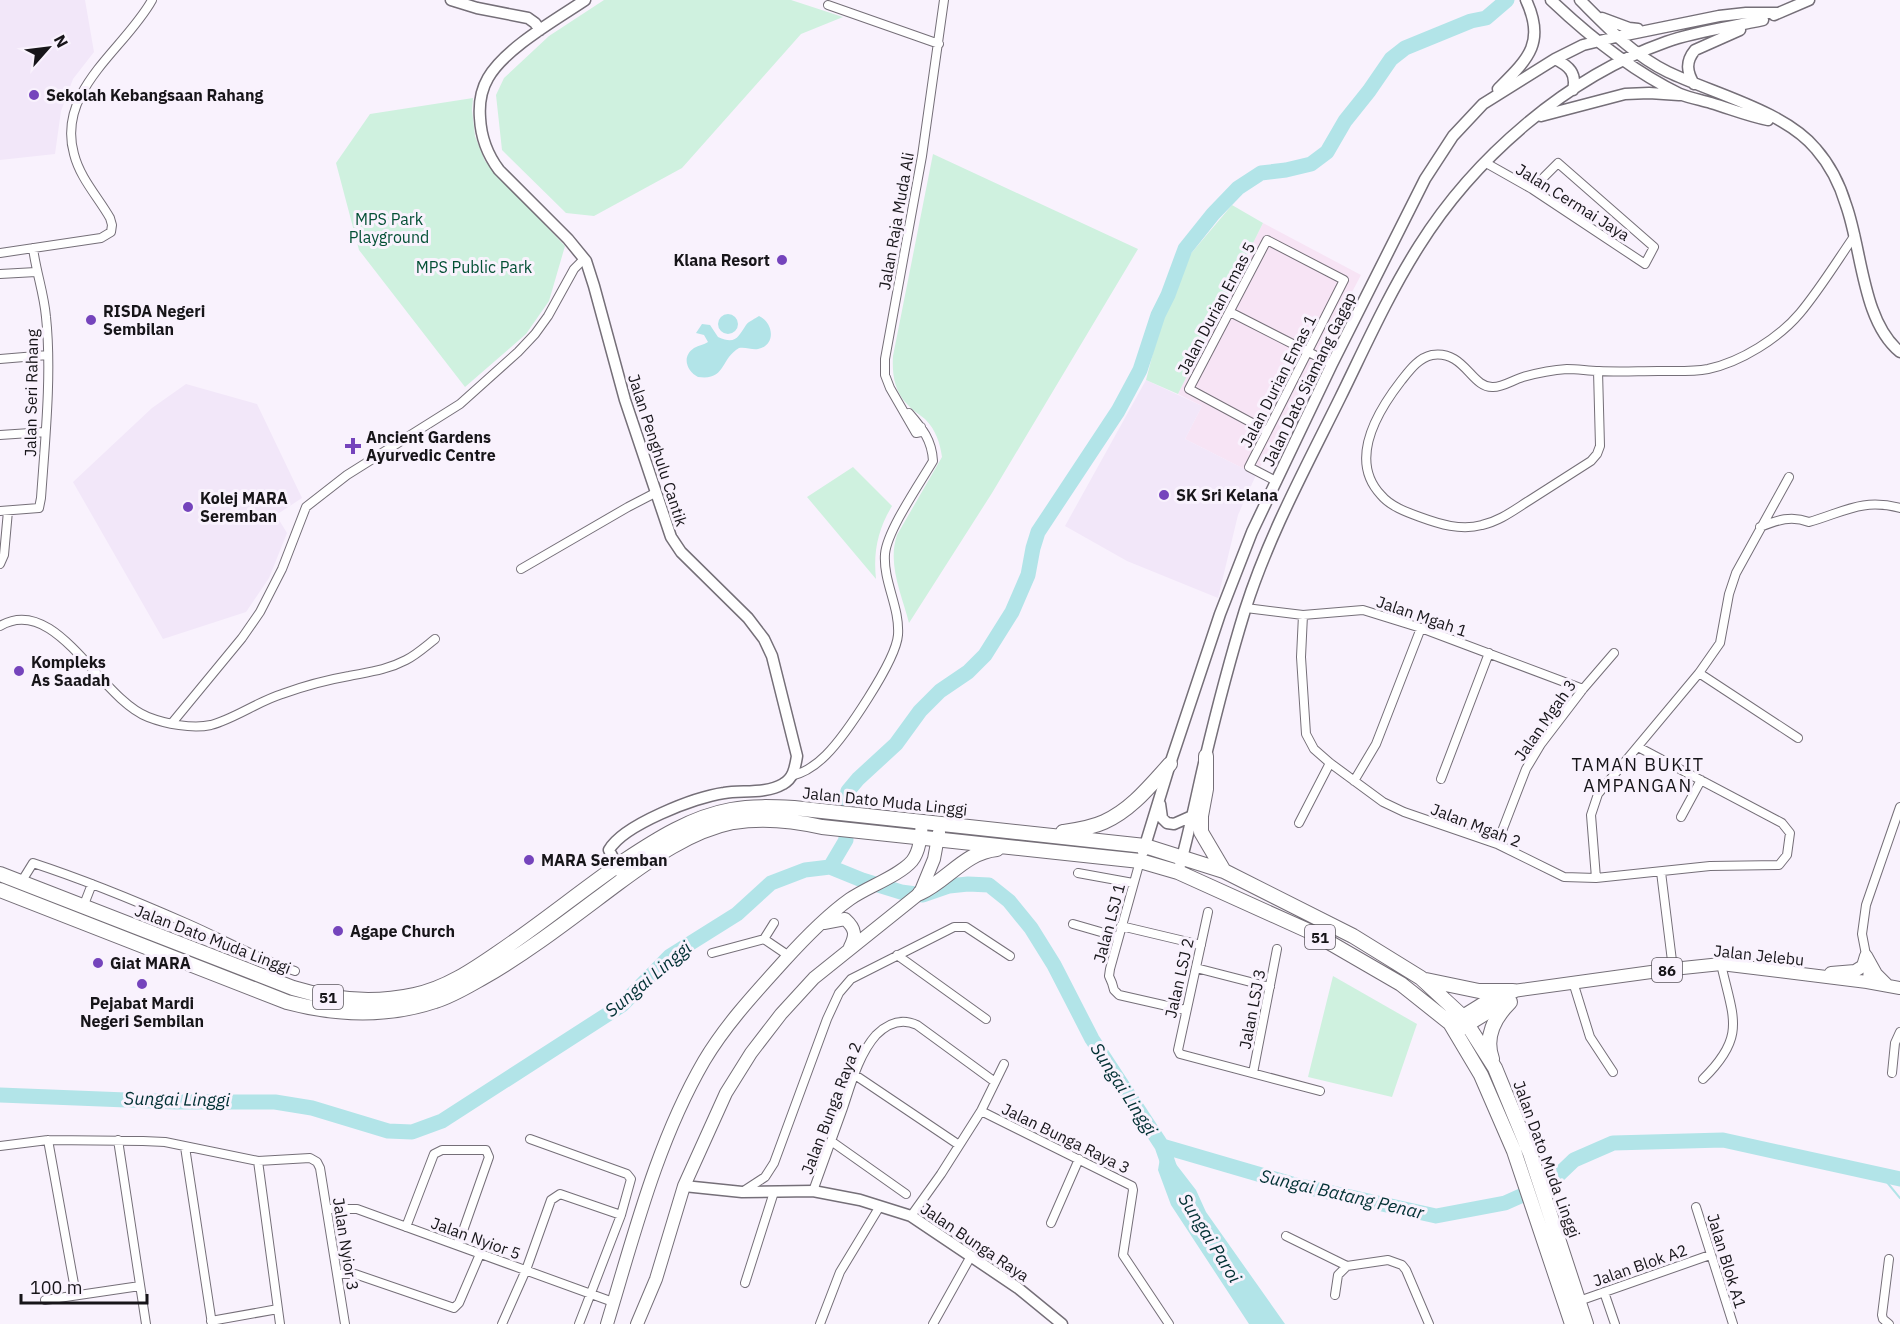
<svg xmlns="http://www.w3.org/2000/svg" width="1900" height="1324" font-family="'IBM Plex Sans',sans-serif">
  <rect width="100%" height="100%" fill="#f9f2fd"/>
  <path fill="#f7e4f5" d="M 1263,223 L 1361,275 L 1256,475 L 1185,439 L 1202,406 L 1178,394 Z"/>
  <path fill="#f2e7f9" d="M 0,0 L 85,0 L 94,52 L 73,79 L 61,111 L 55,154 L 0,160 Z
    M 1146,380 L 1202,406 L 1185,439 L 1256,475 L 1238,515 L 1218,598 L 1127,561 L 1065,526 Z
    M 186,384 L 257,404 L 302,498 L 276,515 L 287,533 L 269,578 L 246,612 L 163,639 L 73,482 L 152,408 Z"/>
  <path fill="#cff1df" d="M 604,0 L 791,0 L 843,17 L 801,34 L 682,168 L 594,216 L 566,213 L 502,150 L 496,95 L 504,78 L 549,36 Z
    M 473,98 L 472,110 L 475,136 L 485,161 L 565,246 L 549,301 L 526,334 L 465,387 L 359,250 L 336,163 L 370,114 Z
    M 933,154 L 1138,249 L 992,493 L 909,623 C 902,595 887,564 897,535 L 942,457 C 940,443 936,430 925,419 C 919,414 912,410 907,404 C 894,391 892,373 893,356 Z
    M 1232,205 L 1263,223 L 1178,394 L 1146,380 L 1162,318 L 1176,292 L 1188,257 Z
    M 853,467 L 892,506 C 878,529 873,552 876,579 L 807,497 Z
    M 1333,976 L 1417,1024 L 1392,1097 L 1308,1077 Z"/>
  <path fill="#b2e4e8" d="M718 324a10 10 0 1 1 20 0a10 10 0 1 1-20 0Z
    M 759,316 C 773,322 777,345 758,349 C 752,350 746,347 739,348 C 720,359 726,381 698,377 C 687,371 681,357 694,348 C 699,345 704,345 708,342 L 704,335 L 696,333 L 702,324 L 710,325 L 718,337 C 736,345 738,337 746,325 C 749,321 755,319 759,316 Z
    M 1162,1146 L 1196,1190 L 1206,1212 L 1285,1324 L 1249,1324 L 1171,1205 L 1158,1170 Z"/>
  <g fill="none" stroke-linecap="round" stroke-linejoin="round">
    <path stroke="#b2e4e8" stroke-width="2" d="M 1881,1175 L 1900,1198"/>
    <path stroke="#b2e4e8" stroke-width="15" d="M 830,867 L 846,840 L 845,804 L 848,791 L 858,779 L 896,744 L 920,711 L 940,691 L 968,672 L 985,655 L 1012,612 L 1028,575 L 1033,548 L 1038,532 L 1118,411 L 1140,370 L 1158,315 L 1168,295 L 1185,249 L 1213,214 L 1238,188 L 1261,173 L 1286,170 L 1311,164 L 1327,152 L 1345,121 L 1369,91 L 1391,59 L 1405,48 L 1471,21 L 1486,18 L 1507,0
      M 0,1095 L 177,1102 L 275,1102 L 312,1108 L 388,1131 L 412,1132 L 442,1121 L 622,1005 L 670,956 L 737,914 L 771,883 L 805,870 L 830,867 L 862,880 L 901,892 L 923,895 L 949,886 L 968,884 L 989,885 L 1009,901 L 1031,928 L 1054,965 L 1092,1039 L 1162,1146 L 1169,1166
      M 1162,1146 L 1292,1184 L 1436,1216 L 1505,1203 L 1550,1183 L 1574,1160 L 1613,1143 L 1723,1140 L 1900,1179"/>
    <defs>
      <path id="street" d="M 828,5 L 939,44
        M 1486,163 L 1532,189 L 1645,264 L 1654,247 L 1558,163 L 1532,189
        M 0,253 L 101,238 L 111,232 L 112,225 L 110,218 C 98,197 80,178 74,154 C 56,90 125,49 152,0
        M 0,274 L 36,272
        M 1230,312 L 1332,364
        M 0,359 L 48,355
        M 1598,371 L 1600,446 L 1597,454 L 1591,461 C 1571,474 1550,487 1530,500 C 1514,510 1500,521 1482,525 C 1461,531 1439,524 1420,517 C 1406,512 1390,506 1381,495 C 1348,460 1377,412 1401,381 C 1409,371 1418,358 1432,355 C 1465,350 1471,388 1493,387 C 1503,387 1513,380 1523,377 C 1537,373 1552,370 1567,369 C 1578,369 1589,371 1599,371 C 1619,372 1638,371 1658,371 C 1674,371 1692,372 1708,369 C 1741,362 1779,338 1800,313 C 1820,289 1837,261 1855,235
        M 921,427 L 921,432 L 916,433 L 890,388 L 885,375 L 885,359 L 922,156 L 944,0
        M 1267,431 L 1189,389 L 1267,240 L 1344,280 C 1312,343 1281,405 1249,467 L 1276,481
        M 0,435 L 45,432
        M 0,511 L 39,508 L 41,498 C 45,441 52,373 46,317 C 44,293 36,272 33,248
        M 1760,527 C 1778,520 1791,515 1809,522 C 1844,512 1862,498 1900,508
        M 0,564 L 4,555 L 8,511
        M 521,569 L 628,507 L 655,493
        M 1246,608 L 1303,615 L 1363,610 L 1421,628 L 1583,689
        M 1303,615 L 1301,657 L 1306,734 L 1314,749 L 1330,763 L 1383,802 L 1404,812 L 1497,844 L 1564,877 L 1596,878 L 1710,866 L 1779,865 L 1787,855 L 1790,833 L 1782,823 L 1638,747
        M 0,626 C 56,593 99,698 148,717 C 166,724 192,729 211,725 C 234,719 259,701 282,694 C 304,686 326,680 349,676 C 369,672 387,670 406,660 C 416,655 426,646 435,639
        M 1699,673 L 1798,738
        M 172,723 L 242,638 L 260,612 L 282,569 L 306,507 L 347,475 L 460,404 L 518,352 L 535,334 L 548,316 L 574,269 L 584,259
        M 791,776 C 805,773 816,765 826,755 C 845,736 896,661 898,635 C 900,607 883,582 885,554 C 887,531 920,483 933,461 C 932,440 922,428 909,413
        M 1441,779 L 1489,653
        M 1354,781 L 1376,744 L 1421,628
        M 1681,817 L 1701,780
        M 1299,823 L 1330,763
        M 1497,844 L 1526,769 L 1541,744 L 1583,689 L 1614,653
        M 1140,861 L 1110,969 L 1109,976 L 1112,983 L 1114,990 L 1119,995 L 1185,1010
        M 1661,872 L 1673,969
        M 1078,873 L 1133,883
        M 1596,878 L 1591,815 L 1598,794 L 1699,673 L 1720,643 L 1729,594 L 1736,573 L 1789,477
        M 20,884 L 33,863 C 85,880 136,901 186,923 C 223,939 257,959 295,971
        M 83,907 L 92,884
        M 1208,912 L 1178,1050 L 1180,1054 L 1320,1091
        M 1073,924 L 1118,937
        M 1121,926 L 1201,945
        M 764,939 L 774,923
        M 712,953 L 764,939 L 789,956
        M 897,955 L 986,1019
        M 1196,968 L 1270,987
        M 1573,982 L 1590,1037 L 1613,1072
        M 1867,982 L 1868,965 L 1862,934 L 1866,905 L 1900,807
        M 1253,1073 L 1277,949
        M 1892,1073 L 1895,1043 L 1900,1032
        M 855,1075 L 959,1145
        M 1703,1079 C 1747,1036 1733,1018 1721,964
        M 981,1111 L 1132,1186 L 1133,1190 L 1123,1255 L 1169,1324
        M 530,1139 L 627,1174 L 631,1179 L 621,1215 L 579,1324
        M 48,1140 L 76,1295
        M 118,1140 L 146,1324
        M 831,1141 L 906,1194
        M 0,1146 L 48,1140 L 143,1141 L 165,1142 L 258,1161 L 310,1158 L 317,1162 L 320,1168 L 345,1324
        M 185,1147 L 212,1324
        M 258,1161 L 280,1324
        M 813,1191 C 823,1164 833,1136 843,1108 C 851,1084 859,1054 876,1035 C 888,1023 902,1018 917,1025 L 995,1082
        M 742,1192 L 765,1177 L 774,1163 L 827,1019 L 839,993 L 851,979 L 954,927 L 966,927 L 1010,956
        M 1696,1207 L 1733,1324
        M 327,1209 L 357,1209 L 613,1302
        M 911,1216 L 941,1174 L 981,1111 L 1004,1064
        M 1051,1223 L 1079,1159
        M 406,1227 L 434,1154 L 442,1150 L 486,1150 L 489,1157 L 458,1245
        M 1286,1236 L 1347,1266
        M 1889,1259 L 1882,1315 L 1883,1319 L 1889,1324
        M 337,1274 L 355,1274 L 454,1308 L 459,1303 L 480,1254
        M 745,1283 L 774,1192
        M 1604,1292 L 1615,1324
        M 1335,1295 L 1338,1275 L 1347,1266 L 1388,1260 L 1402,1265 L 1406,1270 L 1429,1324
        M 45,1300 L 140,1286
        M 1579,1301 L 1710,1255
        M 211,1321 L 278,1309
        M 502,1324 L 526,1270 L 551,1200 L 560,1194 L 621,1215
        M 820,1324 L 840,1272 L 880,1206
        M 933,1324 L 971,1256"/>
      <path id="secondary" d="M 451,0 L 477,8 L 528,18 L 535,23 L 540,30
        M 585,0 C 557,19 505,48 488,78 C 481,90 479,105 480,118 C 481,138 487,154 499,170 L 568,239 L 586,261 L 594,286 L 625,400 L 671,537 L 681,552 L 748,618 L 764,639 L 772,656 L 797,756 C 795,767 794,778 783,784 C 766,794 742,790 724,793 C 695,797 623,825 609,850 L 624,879
        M 1551,0 C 1590,37 1632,71 1680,94 C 1690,98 1701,100 1711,103 C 1731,109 1748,116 1768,120
        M 1580,0 C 1607,27 1633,55 1668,72 C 1712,93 1785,111 1816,149 C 1830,165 1840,185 1846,205 C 1862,249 1862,321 1900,352
        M 1774,15 L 1809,0
        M 1602,18 L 1629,28 L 1638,29
        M 1555,59 C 1569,66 1577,73 1573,90
        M 1694,84 C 1687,72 1685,62 1695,50 L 1740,30
        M 1498,89 C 1528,59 1546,43 1526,0
        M 1541,116 L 1625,94 L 1649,93 L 1679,95
        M 1160,804 L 1162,818 L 1167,823 L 1174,824 L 1192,816
        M 1143,852 L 1170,764 L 1220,614 L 1252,532 L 1332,364 L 1425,179 L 1453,136 L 1483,104 L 1555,59 L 1583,45 L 1616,37 L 1719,16 L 1746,13 L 1778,13
        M 1178,872 C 1189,835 1196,797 1205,759 C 1217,709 1230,659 1245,610 C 1268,537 1306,467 1340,398 C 1365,347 1388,295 1419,246 C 1474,158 1567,77 1666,42 C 1697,31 1731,27 1763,20
        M 684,1186 L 742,1192 L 813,1191 L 860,1200 L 911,1216 L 1018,1288 L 1062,1324"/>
      <path id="primary" d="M 824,923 L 845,919 C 856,929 856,935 850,947
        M 1866,956 L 1876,974 L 1888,986
        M 1831,973 L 1855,971 L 1863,966 L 1866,956
        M 1456,1020 L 1485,1002 L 1513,991 L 1673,969 L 1721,964 L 1867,982 L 1900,988
        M 1460,1030 L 1494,1009 L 1510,1002
        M 607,1324 C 634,1235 657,1142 704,1061 C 726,1024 756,992 784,961 C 803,940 826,916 850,899 C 867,887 899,876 912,861 C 920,851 921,835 922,822
        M 637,1324 L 656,1279 L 684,1186 L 726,1093 L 751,1053 L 781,1014 L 814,978 L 920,893 L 934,859 L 939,832"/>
      <path id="highway" d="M 1206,756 L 1206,789 L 1201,816 L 1201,832 L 1224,871
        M 1063,832 C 1076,830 1091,828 1104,822 C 1131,810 1150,786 1170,764
        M 0,874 L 293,988 C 332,1000 373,1004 414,995 C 445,989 473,970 499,952 C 542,923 582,890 624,861 C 657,839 692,817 731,810 C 752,806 773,807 794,808 L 1145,846 L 1224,871 L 1353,936 L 1421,978 L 1462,1016 L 1495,1068 L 1530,1153 L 1586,1324
        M 0,890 L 287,1002 C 336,1015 387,1017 435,1001 C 452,996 468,986 484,977 C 531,950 574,916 617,884 C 652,858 690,831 733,822 C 764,817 792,820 822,827 L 1140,861 L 1178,872 L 1313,933 L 1401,984 L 1450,1023 L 1481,1075 L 1514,1151 L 1572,1324
        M 920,893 C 948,880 965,852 997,849
        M 1426,980 L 1479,991 L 1513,991
        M 1492,1059 C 1484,1037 1495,1017 1510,1002"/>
    </defs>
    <use href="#street" stroke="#756f78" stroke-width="10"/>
    <use href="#secondary" stroke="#756f78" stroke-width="13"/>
    <use href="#primary" stroke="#756f78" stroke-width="14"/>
    <use href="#highway" stroke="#756f78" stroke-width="16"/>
    <use href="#street" stroke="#fff" stroke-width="8"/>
    <use href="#secondary" stroke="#fff" stroke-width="10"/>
    <use href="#primary" stroke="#fff" stroke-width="12"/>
    <use href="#highway" stroke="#fff" stroke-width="14"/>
  </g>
  <g fill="#7544bc" stroke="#f9f2fd" stroke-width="2">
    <circle cx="34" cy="95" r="6"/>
    <circle cx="782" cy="260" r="6"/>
    <circle cx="91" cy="320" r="6"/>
    <path d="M350 437h6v6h6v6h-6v6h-6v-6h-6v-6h6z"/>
    <circle cx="1164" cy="495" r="6"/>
    <circle cx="188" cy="507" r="6"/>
    <circle cx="19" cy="671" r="6"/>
    <circle cx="529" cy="860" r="6"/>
    <circle cx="338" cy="931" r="6"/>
    <circle cx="98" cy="963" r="6"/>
    <circle cx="142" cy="984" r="6"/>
  </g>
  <g text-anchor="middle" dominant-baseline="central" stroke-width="6" stroke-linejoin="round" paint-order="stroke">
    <g fill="#f9f2fd" stroke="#5b575d" stroke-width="1.5">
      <rect x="1305" y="925" width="30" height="24" rx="4.5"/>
      <rect x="1652" y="958" width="30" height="24" rx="4.5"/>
      <rect x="313" y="985" width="30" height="24" rx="4.5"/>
    </g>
    <g font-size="15" font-weight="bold" fill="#171519">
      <text x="1320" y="937">51</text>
      <text x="1667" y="970">86</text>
      <text x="328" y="997">51</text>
    </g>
    <g font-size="16" font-weight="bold" fill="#171519" stroke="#f9f2fd" text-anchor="start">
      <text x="46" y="95">Sekolah Kebangsaan Rahang</text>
      <text x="770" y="260" text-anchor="end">Klana Resort</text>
      <text x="103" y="311">RISDA Negeri<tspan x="103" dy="18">Sembilan</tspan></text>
      <text x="366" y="437">Ancient Gardens<tspan x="366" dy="18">Ayurvedic Centre</tspan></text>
      <text x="1176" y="495">SK Sri Kelana</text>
      <text x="200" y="498">Kolej MARA<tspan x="200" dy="18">Seremban</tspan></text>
      <text x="31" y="662">Kompleks<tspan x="31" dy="18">As Saadah</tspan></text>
      <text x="541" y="860">MARA Seremban</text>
      <text x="350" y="931">Agape Church</text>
      <text x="110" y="963">Giat MARA</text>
      <text x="142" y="1003" text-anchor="middle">Pejabat Mardi<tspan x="142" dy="18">Negeri Sembilan</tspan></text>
    </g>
    <g font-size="16" fill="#171519" stroke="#f9f2fd">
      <text transform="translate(1573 202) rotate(32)">Jalan Cermai Jaya</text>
      <text transform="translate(896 221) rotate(-80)">Jalan Raja Muda Ali</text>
      <text transform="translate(1216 308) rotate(-62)">Jalan Durian Emas 5</text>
      <text transform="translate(1309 379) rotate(-64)">Jalan Dato Siamang Gagap</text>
      <text transform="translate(1278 381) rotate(-63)">Jalan Durian Emas 1</text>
      <text transform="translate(31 393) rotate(-89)">Jalan Seri Rahang</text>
      <text transform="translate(658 450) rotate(72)">Jalan Penghulu Cantik</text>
      <text transform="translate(1422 616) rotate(19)">Jalan Mgah 1</text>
      <text transform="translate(1545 720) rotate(-55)">Jalan Mgah 3</text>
      <text transform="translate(885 801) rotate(6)">Jalan Dato Muda Linggi</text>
      <text transform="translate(1476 825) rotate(21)">Jalan Mgah 2</text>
      <text transform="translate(1109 923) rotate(-75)">Jalan LSJ 1</text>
      <text transform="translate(213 939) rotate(21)">Jalan Dato Muda Linggi</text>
      <text transform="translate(1759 955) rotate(6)">Jalan Jelebu</text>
      <text transform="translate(1179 978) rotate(-77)">Jalan LSJ 2</text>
      <text transform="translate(1252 1009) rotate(-79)">Jalan LSJ 3</text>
      <text transform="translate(831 1108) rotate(-69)">Jalan Bunga Raya 2</text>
      <text transform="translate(1066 1138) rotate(26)">Jalan Bunga Raya 3</text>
      <text transform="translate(1547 1159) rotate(70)">Jalan Dato Muda Linggi</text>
      <text transform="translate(476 1238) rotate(20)">Jalan Nyior 5</text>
      <text transform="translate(975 1242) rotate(34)">Jalan Bunga Raya</text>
      <text transform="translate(346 1244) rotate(81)">Jalan Nyior 3</text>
      <text transform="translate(1727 1261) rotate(73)">Jalan Blok A1</text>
      <text transform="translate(1640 1265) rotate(-19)">Jalan Blok A2</text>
    </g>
    <g font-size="16" fill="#045035" stroke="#f9f2fd">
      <text x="389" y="219">MPS Park<tspan x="389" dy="18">Playground</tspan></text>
      <text x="474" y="267">MPS Public Park</text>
    </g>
    <g font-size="18" letter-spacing="1.5" fill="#171519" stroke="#f9f2fd">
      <text x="1638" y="764">TAMAN BUKIT<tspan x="1638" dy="21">AMPANGAN</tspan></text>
    </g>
    <g font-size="18" font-style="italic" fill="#003033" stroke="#f9f2fd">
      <text transform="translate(648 979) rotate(-40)">Sungai Linggi</text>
      <text transform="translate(1124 1089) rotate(57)">Sungai Linggi</text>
      <text transform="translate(177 1099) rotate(1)">Sungai Linggi</text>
      <text transform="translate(1342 1194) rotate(13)">Sungai Batang Penar</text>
      <text transform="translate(1210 1238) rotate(58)">Sungai Paroi</text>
    </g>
  </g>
  <g transform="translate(48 48) rotate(62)" stroke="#f9f2fd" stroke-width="4.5" paint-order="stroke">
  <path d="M0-4.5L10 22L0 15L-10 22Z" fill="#171519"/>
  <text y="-9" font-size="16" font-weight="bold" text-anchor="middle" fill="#171519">N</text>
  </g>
  <path d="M21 1294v9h126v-9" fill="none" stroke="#171519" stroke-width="3"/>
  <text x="30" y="1294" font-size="18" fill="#171519" stroke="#f9f2fd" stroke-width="4.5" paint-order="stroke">100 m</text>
</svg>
